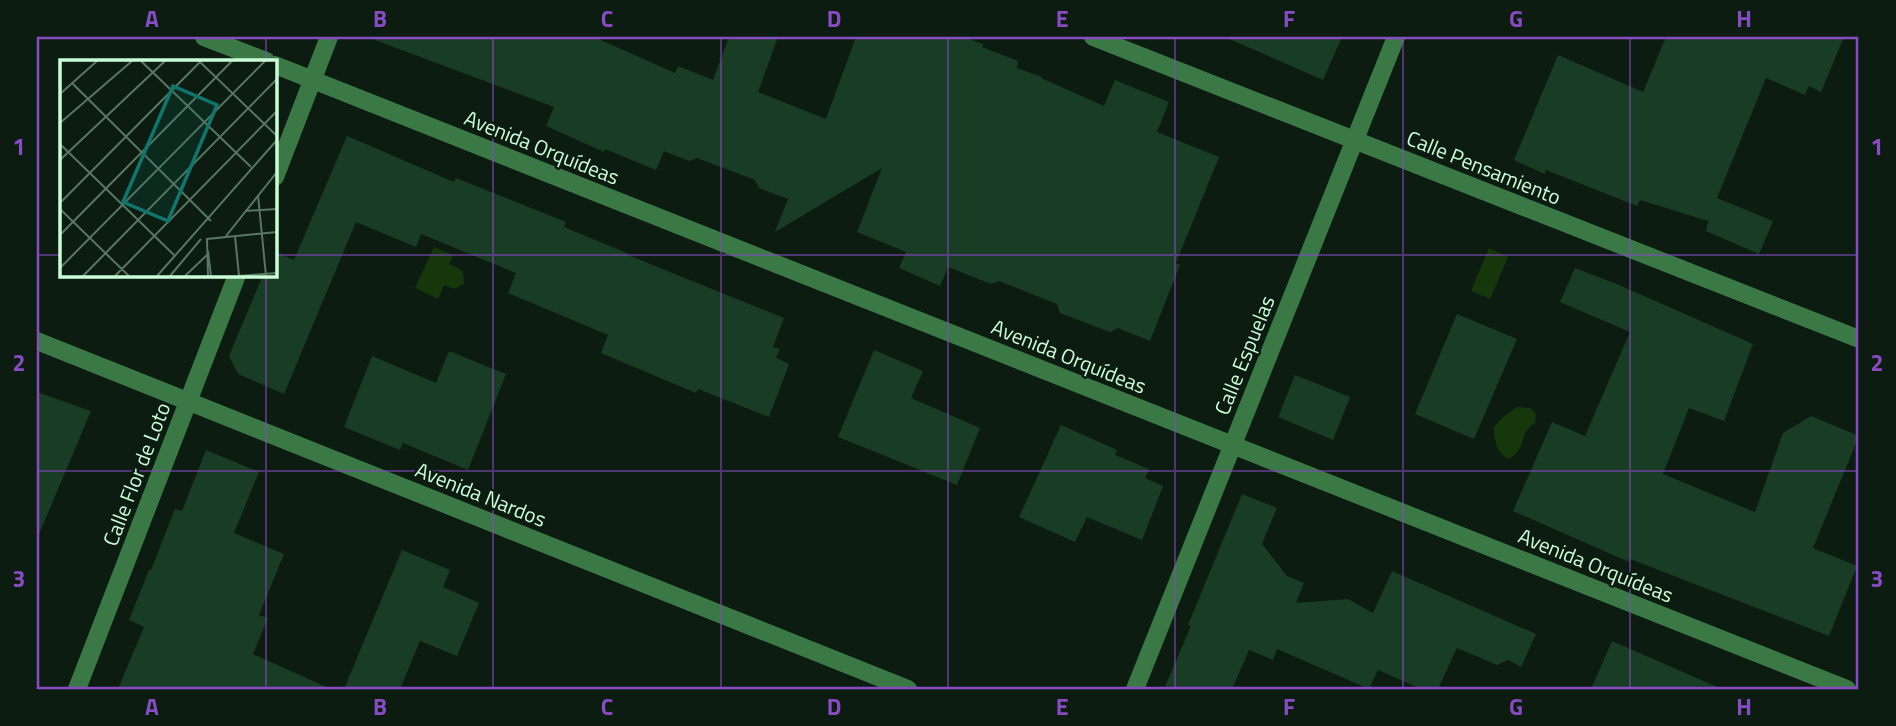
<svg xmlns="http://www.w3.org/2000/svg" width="1896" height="726" font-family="'Titillium Web',sans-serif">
  <rect width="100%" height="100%" fill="#0c1c11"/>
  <path fill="#15370b" d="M 434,247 L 453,255 L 449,264 L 463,271 L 464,284 L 454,289 L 444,285 L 438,299 L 415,288 Z
    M 1489,248 L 1508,257 L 1490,299 L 1471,291 Z
    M 1517,407 L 1530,408 L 1536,414 L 1535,423 C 1517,434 1528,450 1508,459 C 1495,449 1495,443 1494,427 L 1503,417 Z"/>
  <path fill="#193c25" d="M 376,37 L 594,37 L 675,73 L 678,66 L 713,80 L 729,37 L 778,37 L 758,92 L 826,119 L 856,37 L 964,37 L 983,44 L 982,47 L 1018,61 L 1017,68 L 1042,77 L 1041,78 L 1104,106 L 1115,80 L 1169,102 L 1157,132 L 1219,157 L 1176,263 L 1180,265 L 1150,341 L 1118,328 L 1110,332 L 1060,313 L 1057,304 L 999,281 L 991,284 L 948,267 L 940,286 L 899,268 L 906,252 L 857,232 L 882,168 L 775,232 L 788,199 L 759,188 L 755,180 L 697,158 L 689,161 L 664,151 L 656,170 L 605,149 L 604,152 L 546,126 L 554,107 L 375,40 Z
    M 1225,37 L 1342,37 L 1323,80 Z
    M 1666,37 L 1844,37 L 1821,92 L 1809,86 L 1805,95 L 1766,78 L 1717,198 L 1773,221 L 1759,254 L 1706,231 L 1709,218 L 1708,221 L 1640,200 L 1637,206 L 1546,170 L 1545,174 L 1514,160 L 1558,55 L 1643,92 Z
    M 347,136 L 454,182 L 456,178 L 566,222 L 564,227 L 629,254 L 628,255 L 784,318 L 773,347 L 780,349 L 776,358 L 789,364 L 769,417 L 698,389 L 696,393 L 601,353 L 608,335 L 508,293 L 516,273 L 421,234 L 416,247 L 356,222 L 284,394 L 238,374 L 229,356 L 263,275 L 275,275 L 275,252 L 294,260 Z
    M 1575,268 L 1619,285 L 1753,344 L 1724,421 L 1689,408 L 1663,474 L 1755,512 L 1783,433 L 1811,416 L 1859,436 L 1813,548 L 1857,566 L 1829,636 L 1630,559 L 1629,562 L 1513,511 L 1552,422 L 1585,436 L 1630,332 L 1560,302 Z
    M 1457,314 L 1517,339 L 1474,439 L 1415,414 Z
    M 874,350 L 923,371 L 911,398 L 980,428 L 957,485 L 838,437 Z
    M 449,351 L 506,374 L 468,470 L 403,443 L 400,450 L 344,427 L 372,356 L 436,383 Z
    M 1295,375 L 1350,397 L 1333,440 L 1278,417 Z
    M 37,392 L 91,411 L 37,539 Z
    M 1061,425 L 1117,450 L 1115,455 L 1149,469 L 1145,478 L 1163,486 L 1142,540 L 1087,517 L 1075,542 L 1019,517 Z
    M 206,450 L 259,472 L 234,533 L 284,554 L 259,615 L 268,618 L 253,654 L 331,689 L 118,689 L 144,627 L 129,620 L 149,570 L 151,570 L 175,509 L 182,511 Z
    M 1242,494 L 1277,508 L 1262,544 L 1287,576 L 1304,583 L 1296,603 L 1348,599 L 1373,613 L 1392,571 L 1536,634 L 1521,667 L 1508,660 L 1497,665 L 1457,648 L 1438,689 L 1421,689 L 1378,670 L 1369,689 L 1277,649 L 1273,660 L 1249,650 L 1232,689 L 1164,689 L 1191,626 L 1188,625 Z
    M 402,550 L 450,570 L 443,587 L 479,603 L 457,656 L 420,641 L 400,689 L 344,689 Z
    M 1612,641 L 1722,689 L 1591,689 Z"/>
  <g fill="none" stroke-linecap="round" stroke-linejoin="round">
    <path stroke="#3a7945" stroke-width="18" d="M 204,37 L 266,61
      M 1093,37 L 1859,339
      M 275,65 L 1847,689
      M 275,177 L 329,37
      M 37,341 L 908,689
      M 77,689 L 237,275
      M 1135,689 L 1396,37"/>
  </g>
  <path fill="none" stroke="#874bc3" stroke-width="2" stroke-opacity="0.55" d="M 266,37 L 266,61M 493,37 L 493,689M 721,37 L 721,689M 948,37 L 948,689M 1175,37 L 1175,689M 1403,37 L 1403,689M 1630,37 L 1630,689M 37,255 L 61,255M 275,255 L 1859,255M 266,275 L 266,689M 37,471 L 1859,471"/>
  <g text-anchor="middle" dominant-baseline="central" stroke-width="5" stroke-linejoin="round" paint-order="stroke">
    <g font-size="21" fill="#cafcd7" stroke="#0c1c11">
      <text transform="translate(542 147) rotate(22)">Avenida Orquídeas</text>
      <text transform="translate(1484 167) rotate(22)">Calle Pensamiento</text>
      <text transform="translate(1244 355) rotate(-68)">Calle Espuelas</text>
      <text transform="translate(1069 356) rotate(22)">Avenida Orquídeas</text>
      <text transform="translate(136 474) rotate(-69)">Calle Flor de Loto</text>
      <text transform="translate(481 494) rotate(22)">Avenida Nardos</text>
      <text transform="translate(1596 565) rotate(22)">Avenida Orquídeas</text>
    </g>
  </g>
  <g transform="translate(60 60)">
    <rect width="217" height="217" fill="#0c1c11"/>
    <path fill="none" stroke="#587660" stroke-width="2" d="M 81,1 L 191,107M 139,1 L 217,76M 12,23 L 151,161M 0,34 L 37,1M 0,63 L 72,1M 0,84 L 114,195M 0,100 L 105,1M 198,135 L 206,216M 0,143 L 141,1M 0,149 L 69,216M 185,151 L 217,149M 0,175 L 172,1M 166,176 L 217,112M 175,176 L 179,216M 148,191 L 151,216M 0,208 L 205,1M 23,216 L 217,19M 55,216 L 217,51M 97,216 L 217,80M 110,216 L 141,179M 125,216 L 149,193M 148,216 L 147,179 L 217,172M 178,216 L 217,213"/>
    <path fill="#0f766e" fill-opacity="0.15" stroke="#0f766e" stroke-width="3.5" d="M 113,26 L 157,45 L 108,161 L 63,142 Z"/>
    <rect width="217" height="217" fill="none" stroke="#cafcd7" stroke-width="3.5"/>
  </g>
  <rect width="1896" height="726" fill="none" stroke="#0c1c11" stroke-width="77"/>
  <rect x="38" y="38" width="1819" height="650" fill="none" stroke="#874bc3" stroke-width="2.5"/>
  <g font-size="23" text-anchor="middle" font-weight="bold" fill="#874bc3">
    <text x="152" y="27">A</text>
    <text x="380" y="27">B</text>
    <text x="607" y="27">C</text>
    <text x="834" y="27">D</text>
    <text x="1062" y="27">E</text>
    <text x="1289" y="27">F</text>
    <text x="1516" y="27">G</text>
    <text x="1744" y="27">H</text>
    <text x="19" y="155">1</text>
    <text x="1877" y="155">1</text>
    <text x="19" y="371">2</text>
    <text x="1877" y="371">2</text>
    <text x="19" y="587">3</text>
    <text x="1877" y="587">3</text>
    <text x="152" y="715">A</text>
    <text x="380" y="715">B</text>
    <text x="607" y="715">C</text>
    <text x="834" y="715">D</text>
    <text x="1062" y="715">E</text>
    <text x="1289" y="715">F</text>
    <text x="1516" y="715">G</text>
    <text x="1744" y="715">H</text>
  </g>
</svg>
